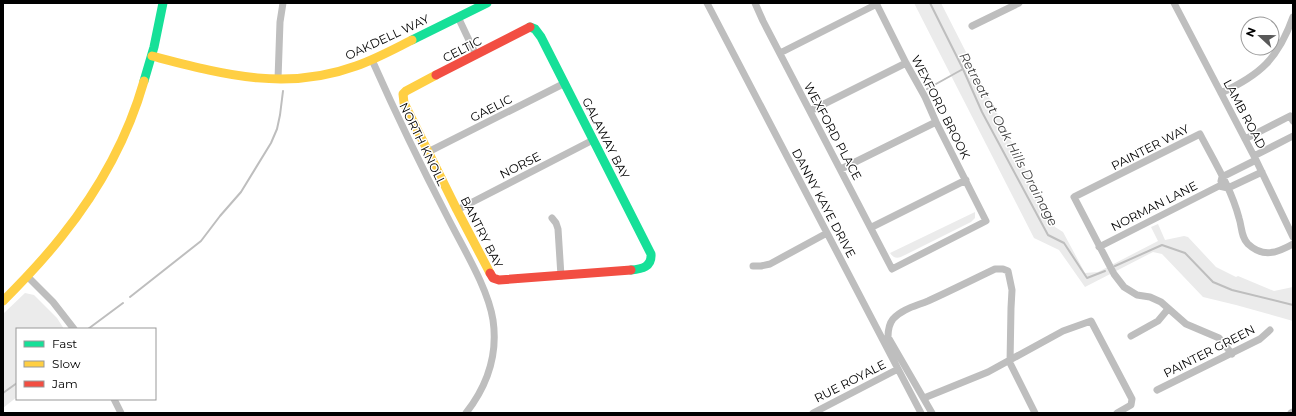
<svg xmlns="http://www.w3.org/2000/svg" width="1296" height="416" font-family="Montserrat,sans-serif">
  <rect width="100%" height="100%" fill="#fff"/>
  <path fill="#ebebeb" d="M 914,3 L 941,3 L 1055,227 L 1063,232 L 1085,273 L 1098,272 L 1158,241 L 1151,227 L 1158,224 L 1165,240 L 1184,236 L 1188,237 L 1216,267 L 1236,277 L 1238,276 L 1274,291 L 1293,287 L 1293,321 L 1236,305 L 1203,297 L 1162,254 L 1153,252 L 1085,287 L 1059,250 L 1034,238 Z
    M 975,212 L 975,218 L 971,222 L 905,255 C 899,258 895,260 890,253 Z
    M 25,293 L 34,295 L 57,318 L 64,329 L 17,329 L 17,397 L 3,408 L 3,314 Z"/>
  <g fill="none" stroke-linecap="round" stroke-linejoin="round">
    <path stroke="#bebebe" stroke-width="2" d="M 930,3 L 963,69 L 982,112 L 1048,235 L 1064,243 L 1087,278 L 1105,271
      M 927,89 L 963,69
      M 1115,266 L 1162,245 L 1185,253 L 1213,282 L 1232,290 L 1293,305
      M 130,297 L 201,241 L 220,216 L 241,192 L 271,143 L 277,129 L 280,115 L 283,91
      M 88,329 L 123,303
      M 3,393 L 17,383"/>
    <path stroke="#bebebe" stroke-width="7" d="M 707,3 L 921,413
      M 755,3 L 763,21 L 892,269 L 986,221 L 936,122 L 925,97 L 906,63 L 876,3
      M 1174,3 L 1256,160 L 1293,237
      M 458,17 L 476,55
      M 972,26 L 1019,3
      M 780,53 L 877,4
      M 372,60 C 396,114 421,166 448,218 C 463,248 488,288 493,320 C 498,354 487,386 466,413
      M 278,79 L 280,22 L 283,3
      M 1221,93 C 1260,75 1278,59 1293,17
      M 810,111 L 906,63
      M 1245,139 L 1290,116 L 1293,121
      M 428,152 L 565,83
      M 1254,156 L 1293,136
      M 841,169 L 936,122
      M 1221,181 L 1222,177 L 1256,160
      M 457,210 L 593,140
      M 552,218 L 556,223 L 558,229 L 561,276
      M 872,227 L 966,180
      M 1099,247 L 1219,186 L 1228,188 L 1262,172
      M 753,266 L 761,266 L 770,264 L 827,233
      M 28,277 L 53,302 L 74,329
      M 1131,336 L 1158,321 L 1168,309
      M 1232,354 L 1219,338 L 1186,324 L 1161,302 L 1150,297 L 1137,295 L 1124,287 L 1114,274 L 1074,197 L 1200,134 C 1214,161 1231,188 1239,218 C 1242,227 1241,237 1248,244 C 1263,258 1277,253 1293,244
      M 1157,390 L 1260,339 L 1270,330
      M 924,398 L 988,372 L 1063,331 L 1091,321 L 1132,399 L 1131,405 L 1117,413
      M 114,399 L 121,413
      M 813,413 L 898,369
      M 932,413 L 888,337 C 888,331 889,324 893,319 C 902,309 916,306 928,301 C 950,291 972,280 995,269 L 1003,269 L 1008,271 L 1012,290 L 1011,308 L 1010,363 L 1035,413
      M 1291,413 L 1293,412"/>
    <path stroke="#16e098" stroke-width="9" d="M 530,27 L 535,29 L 541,37 L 651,254 C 652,267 642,269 631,270
      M 412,40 L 487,3
      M 144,81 L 154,47 L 163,3"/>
    <path stroke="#ffcf43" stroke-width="9" d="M 152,56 C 222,74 285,92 356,66 C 376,59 394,49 412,40
      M 436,75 L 406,91 L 403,94 L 404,103 L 457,210 L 490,273
      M 3,301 C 24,280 44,259 62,236 C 98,191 128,137 144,81"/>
    <path stroke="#f24e42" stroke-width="9" d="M 436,75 L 530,27
      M 490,273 L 493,278 L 499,280 L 631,270"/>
  </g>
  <g text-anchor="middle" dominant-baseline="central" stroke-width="3" stroke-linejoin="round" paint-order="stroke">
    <g font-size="12" fill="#000" stroke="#fff">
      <text transform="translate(387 37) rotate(-25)">OAKDELL WAY</text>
      <text transform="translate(462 49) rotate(-27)">CELTIC</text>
      <text transform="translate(941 107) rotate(63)">WEXFORD BROOK</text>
      <text transform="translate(491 108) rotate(-27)">GAELIC</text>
      <text transform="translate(1245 114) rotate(62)">LAMB ROAD</text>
      <text transform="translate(833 131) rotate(62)">WEXFORD PLACE</text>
      <text transform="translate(606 138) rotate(63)">GALAWAY BAY</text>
      <text transform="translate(423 144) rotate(64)">NORTH KNOLL</text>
      <text transform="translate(1150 147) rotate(-27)">PAINTER WAY</text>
      <text transform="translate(520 165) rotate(-27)">NORSE</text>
      <text transform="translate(824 203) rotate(62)">DANNY KAYE DRIVE</text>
      <text transform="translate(1154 206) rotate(-27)">NORMAN LANE</text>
      <text transform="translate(482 232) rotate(63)">BANTRY BAY</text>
      <text transform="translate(1209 351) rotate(-27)">PAINTER GREEN</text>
      <text transform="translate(850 381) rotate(-27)">RUE ROYALE</text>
    </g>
    <g font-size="13" font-style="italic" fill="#434343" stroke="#fff">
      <text transform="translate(1009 139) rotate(62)">Retreat at Oak Hills Drainage</text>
    </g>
  </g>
  <rect width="1296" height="416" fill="none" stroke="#000000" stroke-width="8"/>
  <rect x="16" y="328" width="140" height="72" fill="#ffffff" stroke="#999999"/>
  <rect x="24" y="341" width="20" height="6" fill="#16e098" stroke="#999999"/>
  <text x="52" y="348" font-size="12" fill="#000000">Fast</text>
  <rect x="24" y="361" width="20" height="6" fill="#ffcf43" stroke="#999999"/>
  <text x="52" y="368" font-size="12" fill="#000000">Slow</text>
  <rect x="24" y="381" width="20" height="6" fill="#f24e42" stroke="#999999"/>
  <text x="52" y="388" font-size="12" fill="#000000">Jam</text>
  <g transform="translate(1260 36) rotate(292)"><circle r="19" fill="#ffffff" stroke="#999999"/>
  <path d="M0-3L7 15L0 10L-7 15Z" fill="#595959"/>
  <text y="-6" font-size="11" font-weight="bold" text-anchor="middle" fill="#000000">N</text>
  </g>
</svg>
